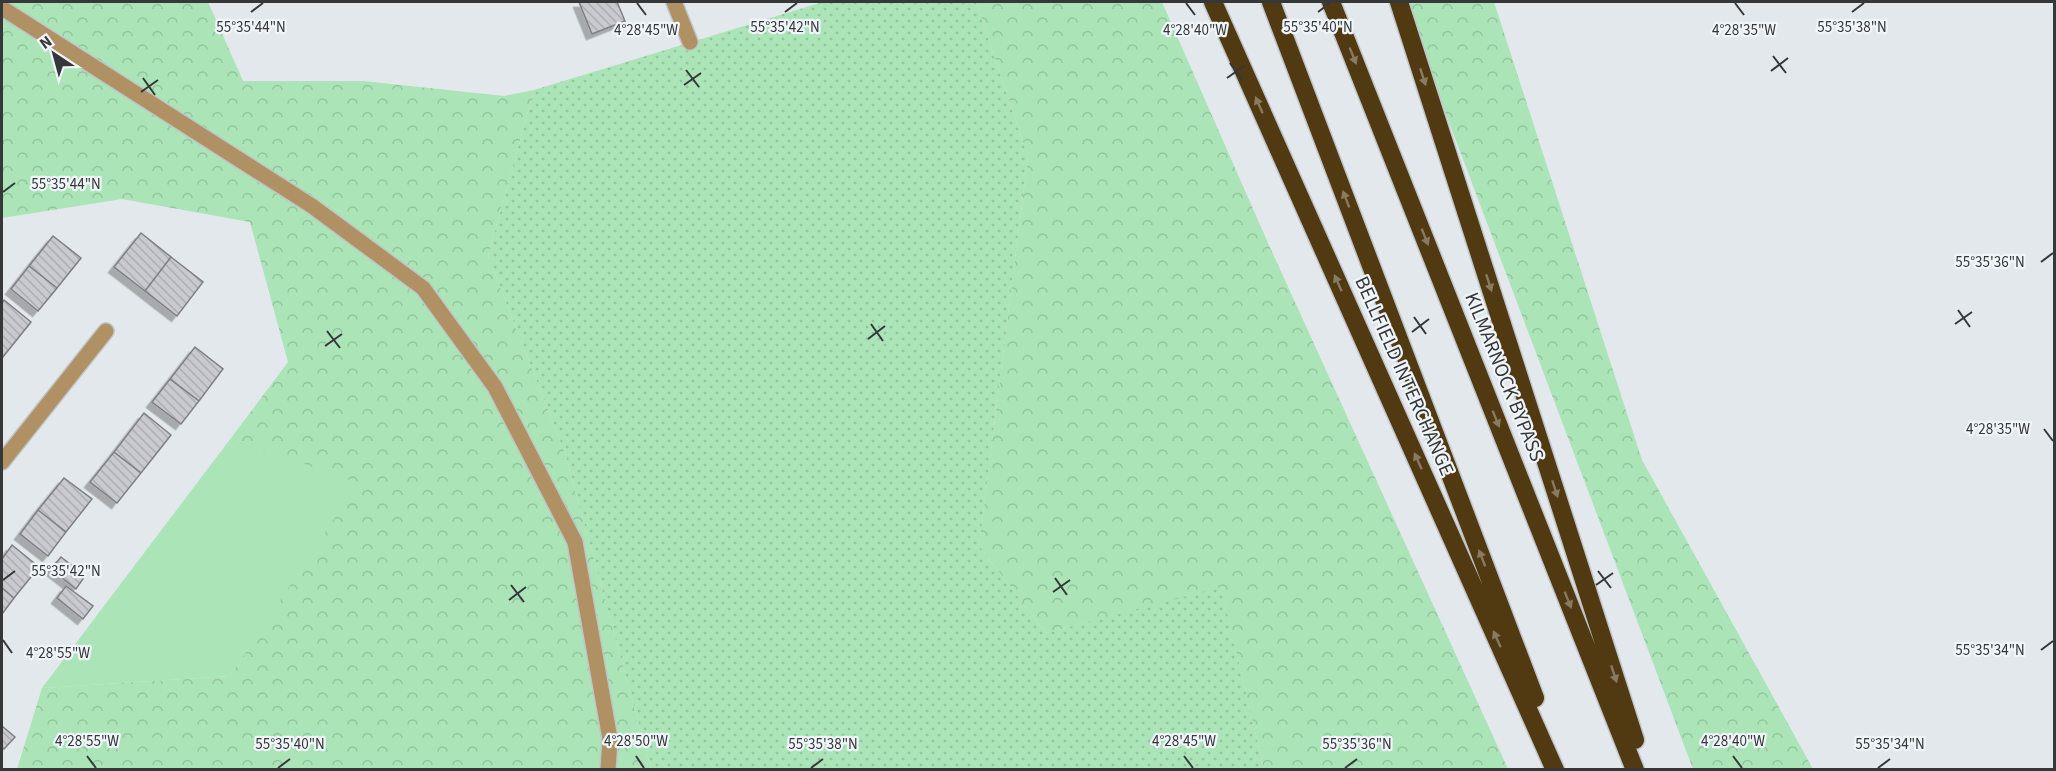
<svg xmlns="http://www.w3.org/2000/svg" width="2056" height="771" font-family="'Source Sans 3',sans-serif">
  <defs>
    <pattern id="forest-crowns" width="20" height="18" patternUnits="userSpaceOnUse" patternTransform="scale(1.5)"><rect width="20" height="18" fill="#aae4b7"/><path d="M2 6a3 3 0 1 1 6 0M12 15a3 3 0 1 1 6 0" fill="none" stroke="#93c49e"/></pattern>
    <pattern id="park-dots" width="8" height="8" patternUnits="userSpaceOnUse" patternTransform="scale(1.5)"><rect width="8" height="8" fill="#aae4b7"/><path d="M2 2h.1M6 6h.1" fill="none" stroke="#93c49e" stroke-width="1.8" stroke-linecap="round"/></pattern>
    <pattern id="building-back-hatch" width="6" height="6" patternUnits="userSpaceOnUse" patternTransform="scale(1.5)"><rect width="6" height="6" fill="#c9cad0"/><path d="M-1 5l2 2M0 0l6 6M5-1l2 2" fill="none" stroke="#adaeb3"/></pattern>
    <filter id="shadow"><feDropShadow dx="-5.5" dy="5.5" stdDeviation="0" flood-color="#0004"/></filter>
  </defs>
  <rect width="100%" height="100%" fill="#e2e8ec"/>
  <path fill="#aae4b7" d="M 231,438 L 359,483 L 230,676 L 42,688 Z"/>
  <path fill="url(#forest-crowns)" d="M 2,2 L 208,2 L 243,81 L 363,81 L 504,96 L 534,90 L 488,256 L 565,453 L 651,769 L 17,769 L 42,688 L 230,676 L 358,483 L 231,438 L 288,362 L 250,222 L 122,199 L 2,218 Z
    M 976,2 L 1162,2 L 1268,243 L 1508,769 L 1264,769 L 1221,588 L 1046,633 L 979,546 L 1028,156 Z
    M 1407,2 L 1494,2 L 1642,460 L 1813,769 L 1693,769 L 1418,40 Z"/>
  <path fill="url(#park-dots)" d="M 823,2 L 976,2 L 1028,156 L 979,546 L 1046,633 L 1221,587 L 1264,769 L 651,769 L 565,453 L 488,256 L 534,90 Z"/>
  <path fill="url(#building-back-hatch)" stroke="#7e7f85" stroke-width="1.5" filter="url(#shadow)" d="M 579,2 L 617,2 L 625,21 L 592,34 Z
    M 141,233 L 171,257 L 145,291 L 114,267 Z
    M 53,236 L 81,258 L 57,288 L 29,266 Z
    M 171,257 L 203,282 L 177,316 L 145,291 Z
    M 29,266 L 57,288 L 38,311 L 11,289 Z
    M 4,300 L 31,322 L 2,358 L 2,303 Z
    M 195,347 L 223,369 L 199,401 L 170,379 Z
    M 170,379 L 199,401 L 181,424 L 152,402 Z
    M 144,413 L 171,435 L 141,473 L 114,452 Z
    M 114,452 L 141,473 L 117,503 L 90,482 Z
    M 64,478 L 92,499 L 66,532 L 38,510 Z
    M 38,510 L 66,532 L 48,556 L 20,534 Z
    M 12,545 L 39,567 L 14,598 L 2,588 L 2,559 Z
    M 61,557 L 85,576 L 76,589 L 51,569 Z
    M 66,586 L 93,606 L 83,619 L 57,598 Z
    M 2,588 L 14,598 L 2,614 Z
    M 2,726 L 15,737 L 4,749 L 2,747 Z"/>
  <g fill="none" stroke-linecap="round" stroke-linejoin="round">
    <defs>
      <path id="minor" d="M 674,2 L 690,42
        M 2,8 L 312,206 L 423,288 L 495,387 L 575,542 L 610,739 L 608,770
        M 2,462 L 106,331"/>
      <path id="highway" d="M 1213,2 L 1555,770
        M 1271,2 L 1535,698
        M 1331,2 L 1635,770
        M 1399,2 L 1635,740"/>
    </defs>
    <use href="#minor" stroke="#bfc5c8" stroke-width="18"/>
    <use href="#highway" stroke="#bfc5c8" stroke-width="21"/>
    <use href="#minor" stroke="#af9163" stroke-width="15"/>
    <use href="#highway" stroke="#513911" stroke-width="18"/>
  </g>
  <defs><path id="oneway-solid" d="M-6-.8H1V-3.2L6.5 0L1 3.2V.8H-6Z" transform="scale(1.5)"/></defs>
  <g fill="#887b62">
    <use href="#oneway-solid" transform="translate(1353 56) rotate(68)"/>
    <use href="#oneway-solid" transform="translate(1423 77) rotate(72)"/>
    <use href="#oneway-solid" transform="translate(1259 105) rotate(-114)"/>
    <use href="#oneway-solid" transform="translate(1346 199) rotate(-111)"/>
    <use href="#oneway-solid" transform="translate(1425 237) rotate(68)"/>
    <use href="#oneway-solid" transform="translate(1338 283) rotate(-114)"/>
    <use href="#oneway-solid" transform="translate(1489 283) rotate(72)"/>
    <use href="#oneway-solid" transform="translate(1496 419) rotate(68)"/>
    <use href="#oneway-solid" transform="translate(1418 461) rotate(-114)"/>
    <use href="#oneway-solid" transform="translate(1555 489) rotate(72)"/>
    <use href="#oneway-solid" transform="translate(1482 558) rotate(-111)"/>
    <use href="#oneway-solid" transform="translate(1568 600) rotate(68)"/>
    <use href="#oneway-solid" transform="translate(1497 639) rotate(-114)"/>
    <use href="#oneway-solid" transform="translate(1614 674) rotate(72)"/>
  </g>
  <path fill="none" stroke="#353739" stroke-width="2" d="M 637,3 L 646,15M 1186,3 L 1195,15M 1735,3 L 1744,15M 251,12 L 263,3M 785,12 L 797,3M 1318,12 L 1330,3M 1852,12 L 1864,3M 1773,56 L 1786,73M 1230,63 L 1242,80M 686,70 L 699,87M 1771,71 L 1788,58M 143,78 L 155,95M 1227,78 L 1244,66M 684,85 L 701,73M 141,92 L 158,80M 3,192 L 15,183M 2041,262 L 2053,253M 1958,310 L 1970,327M 1414,317 L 1426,334M 871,324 L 883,341M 1955,324 L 1972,312M 327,331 L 340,348M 1412,332 L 1429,319M 868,339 L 885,326M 325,346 L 342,334M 2044,429 L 2053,441M 1598,571 L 1611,588M 1055,578 L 1067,595M 3,580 L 15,571M 511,585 L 524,602M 1596,585 L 1613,573M 1053,592 L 1070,580M 509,600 L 526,587M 3,640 L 12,653M 2041,650 L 2053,641M 87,756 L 96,768M 636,756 L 644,768M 1184,756 L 1193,768M 1733,756 L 1742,768M 278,768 L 290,759M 811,768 L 823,759M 1345,768 L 1357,759M 1878,768 L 1890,759"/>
  <g text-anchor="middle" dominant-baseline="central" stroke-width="4.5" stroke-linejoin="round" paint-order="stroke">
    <g font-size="20" fill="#353739" stroke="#eff5f9">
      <text transform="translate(1404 376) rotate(66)">BELLFIELD INTERCHANGE</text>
      <text transform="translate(1504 377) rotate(68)">KILMARNOCK BYPASS</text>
    </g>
  </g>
  <g font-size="15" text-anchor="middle" fill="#353739" stroke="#eff5f9" stroke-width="4.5" stroke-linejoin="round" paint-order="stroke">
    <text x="251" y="32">55°35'44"N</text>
    <text x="785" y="32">55°35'42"N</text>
    <text x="1318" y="32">55°35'40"N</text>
    <text x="1852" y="32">55°35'38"N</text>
    <text x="646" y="35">4°28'45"W</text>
    <text x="1195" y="35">4°28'40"W</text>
    <text x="1744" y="35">4°28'35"W</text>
    <text x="66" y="189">55°35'44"N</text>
    <text x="1990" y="267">55°35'36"N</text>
    <text x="1998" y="434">4°28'35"W</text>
    <text x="66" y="576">55°35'42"N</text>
    <text x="1990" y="655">55°35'34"N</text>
    <text x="58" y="658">4°28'55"W</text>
    <text x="87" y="746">4°28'55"W</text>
    <text x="636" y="746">4°28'50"W</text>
    <text x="1184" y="746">4°28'45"W</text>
    <text x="1733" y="746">4°28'40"W</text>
    <text x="290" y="749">55°35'40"N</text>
    <text x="823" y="749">55°35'38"N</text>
    <text x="1357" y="749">55°35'36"N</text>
    <text x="1890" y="749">55°35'34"N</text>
  </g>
  <rect width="2056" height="771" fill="none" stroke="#353739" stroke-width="6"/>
  <g transform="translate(54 54) rotate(324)" stroke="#eff5f9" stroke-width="4.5" paint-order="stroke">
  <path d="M0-4.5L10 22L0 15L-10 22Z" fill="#353739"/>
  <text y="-9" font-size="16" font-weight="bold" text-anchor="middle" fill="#353739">N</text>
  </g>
</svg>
